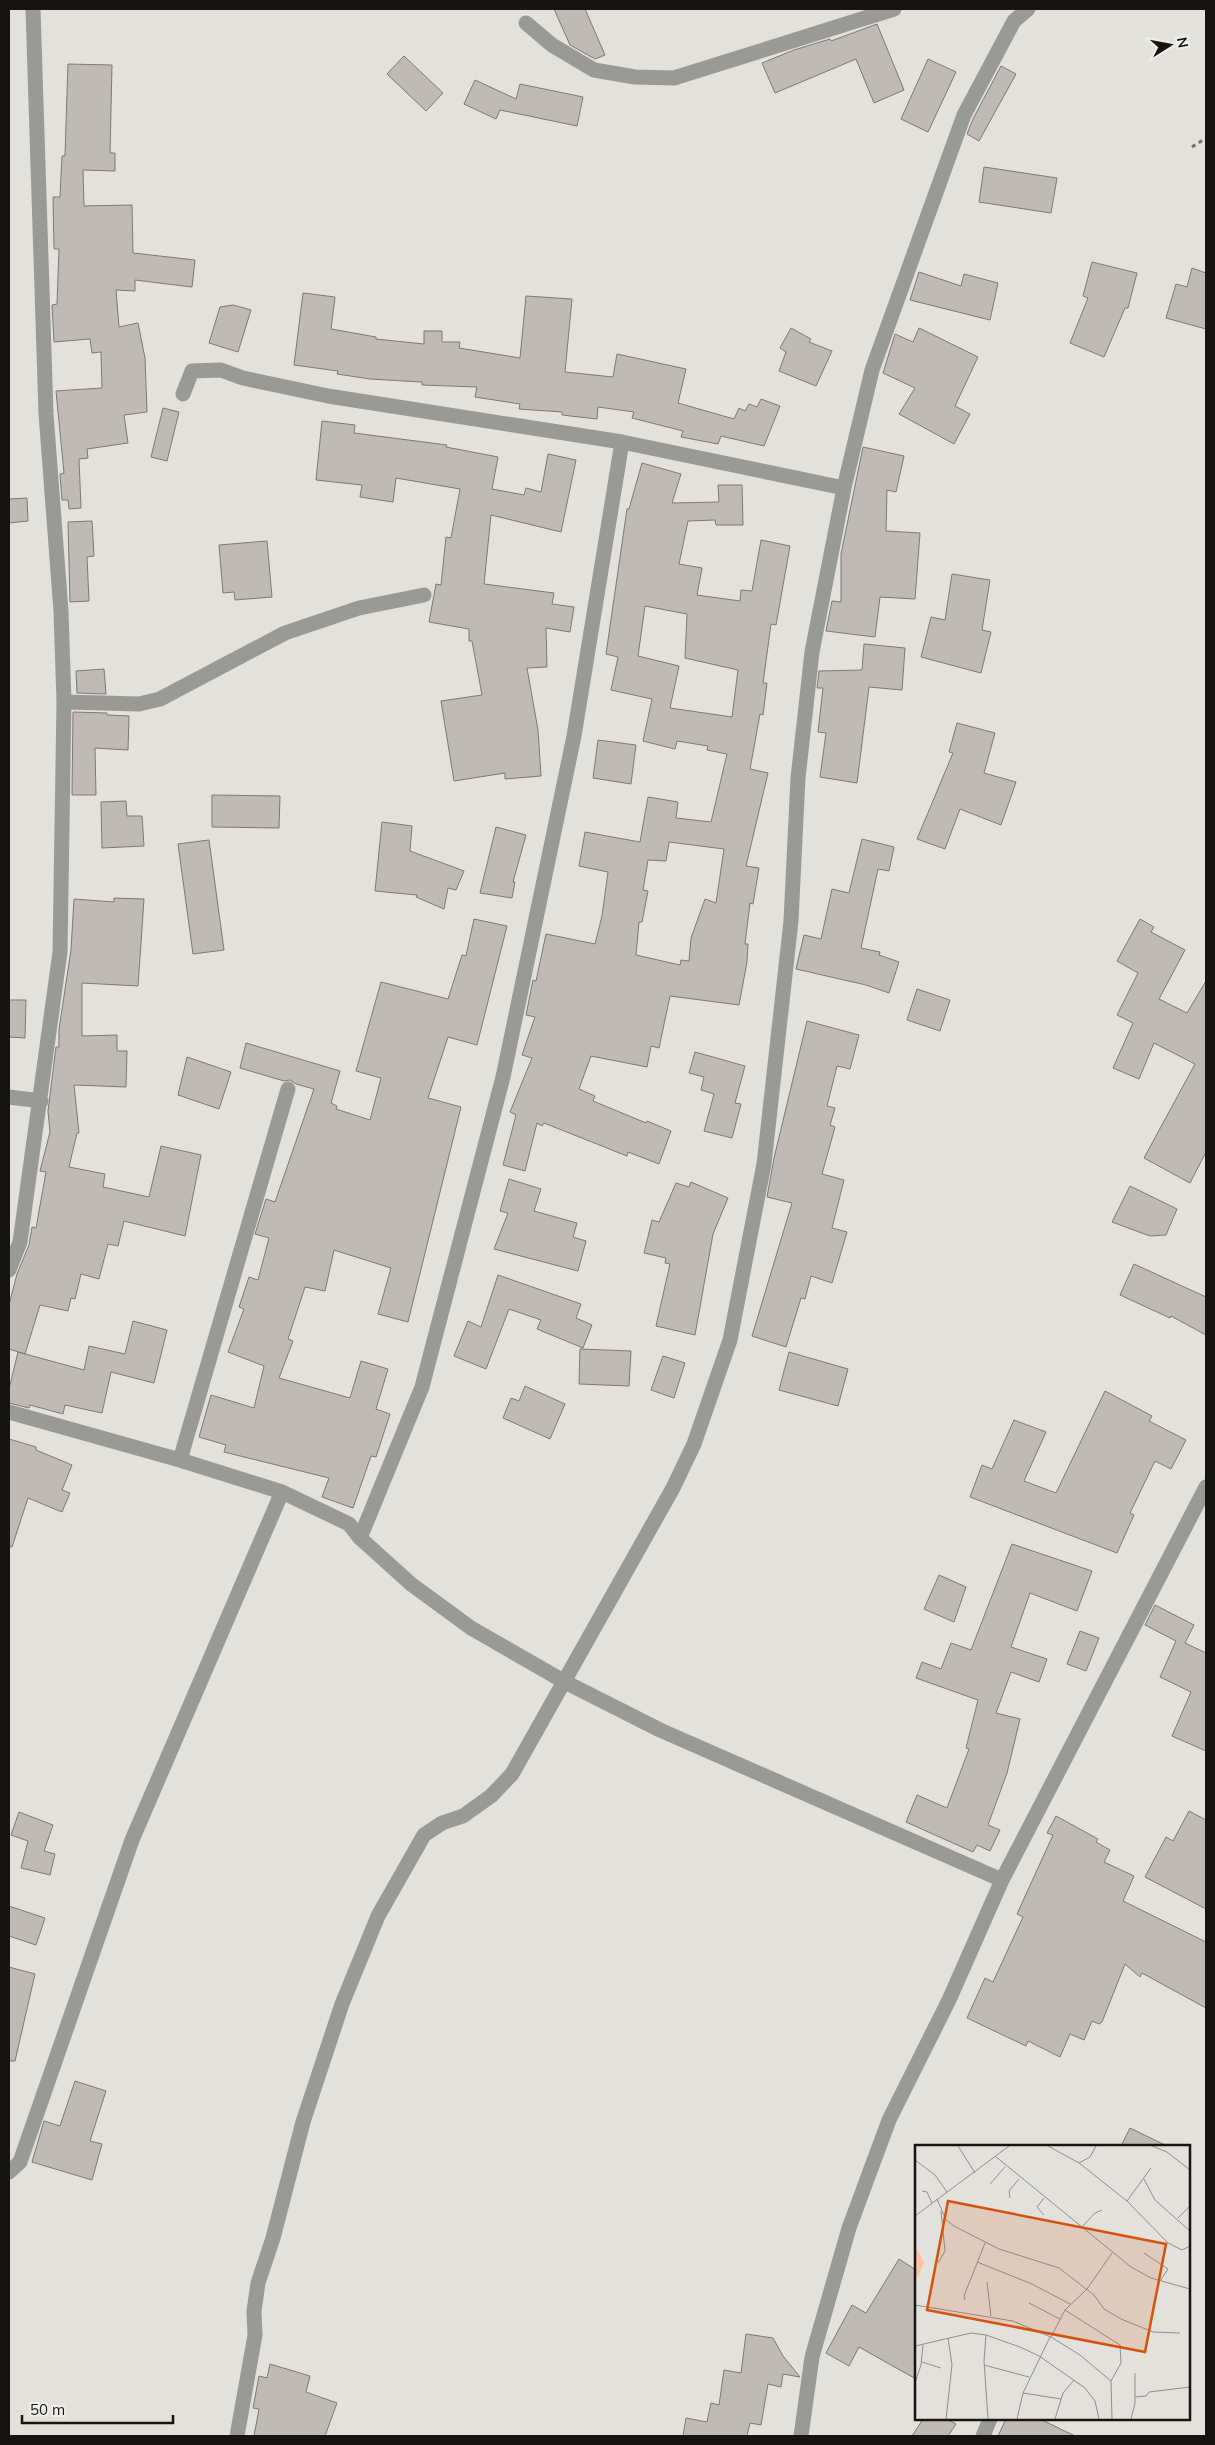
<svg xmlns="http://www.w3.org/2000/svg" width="1215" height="2445" font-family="Mulish,sans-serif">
  <rect width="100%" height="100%" fill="#e2e1db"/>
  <path fill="#bfbab6" stroke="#7d7974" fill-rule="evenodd" d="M 554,9 L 585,9 L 605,55 L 595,59 L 570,45 Z
    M 877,24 L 904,90 L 874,103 L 856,59 L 775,93 L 762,63 L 794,50 L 830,39 L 831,41 Z
    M 404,56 L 443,93 L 426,111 L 387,74 Z
    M 928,59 L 956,72 L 928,132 L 901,119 Z
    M 68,64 L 112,65 L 110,153 L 115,153 L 115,171 L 83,170 L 84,206 L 132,205 L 133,253 L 195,260 L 192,287 L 135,280 L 135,291 L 116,290 L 119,327 L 138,323 L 145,358 L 147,412 L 124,415 L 128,443 L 87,449 L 88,458 L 79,459 L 81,508 L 69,509 L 68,500 L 62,500 L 60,474 L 64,473 L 56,391 L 102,388 L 101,352 L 92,353 L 90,339 L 54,342 L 52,305 L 57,304 L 59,249 L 54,249 L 53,197 L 60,197 L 62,156 L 65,156 Z
    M 1001,66 L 1016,74 L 979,141 L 967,134 L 973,119 Z
    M 475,80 L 516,99 L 520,84 L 583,97 L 577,126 L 500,110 L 496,119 L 464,104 Z
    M 984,167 L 1057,178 L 1051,213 L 979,202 Z
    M 1092,262 L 1137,273 L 1128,308 L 1125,308 L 1104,357 L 1070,343 L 1088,298 L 1083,296 Z
    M 1192,268 L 1206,273 L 1206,329 L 1166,318 L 1176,284 L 1187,287 Z
    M 919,272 L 961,286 L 964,274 L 998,283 L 990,320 L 910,300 Z
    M 303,293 L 335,297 L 331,329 L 376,337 L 376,339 L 424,344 L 424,331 L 442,331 L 442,342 L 460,342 L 459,348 L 520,358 L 526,296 L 572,299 L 565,372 L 613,377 L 617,354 L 686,369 L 678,403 L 734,419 L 739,408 L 745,411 L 749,404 L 757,407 L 761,399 L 780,406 L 764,446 L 721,436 L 718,444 L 681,437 L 683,431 L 632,418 L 634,412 L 598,407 L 597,419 L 562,415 L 562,412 L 519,409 L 520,404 L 475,397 L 477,387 L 422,385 L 422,382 L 370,379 L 337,374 L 338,371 L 294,365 Z
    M 233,305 L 251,310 L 238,352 L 209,343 L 220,307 Z
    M 791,328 L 811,339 L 809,342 L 832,351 L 816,386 L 779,371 L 786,352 L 780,348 Z
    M 919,328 L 978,357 L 955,406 L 970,414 L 954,444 L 899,414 L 915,388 L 883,373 L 895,334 L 913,342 Z
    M 163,408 L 179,412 L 167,461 L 151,457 Z
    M 322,421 L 355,425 L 354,433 L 447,445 L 446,447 L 498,457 L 492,489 L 524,495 L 526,488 L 541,492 L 548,454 L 576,460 L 561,532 L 491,515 L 484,584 L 554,593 L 552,604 L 574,607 L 570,632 L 546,628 L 547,667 L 527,668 L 538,730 L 541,776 L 505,779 L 505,773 L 454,781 L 441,701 L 482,695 L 472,641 L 469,641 L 469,629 L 429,622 L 436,584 L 441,585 L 446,537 L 451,538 L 460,489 L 396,478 L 393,502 L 360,497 L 362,485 L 316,480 Z
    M 863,447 L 904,456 L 896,492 L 887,490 L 886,531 L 920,533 L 915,599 L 880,597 L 875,637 L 826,631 L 832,601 L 841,602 L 841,554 Z
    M 642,463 L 681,474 L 672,503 L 719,502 L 718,485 L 742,485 L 743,525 L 716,525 L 715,520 L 688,521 L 679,564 L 702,568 L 697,595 L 740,601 L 741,590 L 752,591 L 761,540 L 790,546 L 776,625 L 771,624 L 763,683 L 767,683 L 763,715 L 760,714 L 750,769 L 768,773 L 746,866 L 759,868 L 753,904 L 750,903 L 745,944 L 748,944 L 747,962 L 739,1005 L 670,996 L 659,1048 L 651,1046 L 647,1067 L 591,1056 L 579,1089 L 595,1096 L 593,1101 L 646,1123 L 647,1121 L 671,1131 L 659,1164 L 628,1152 L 627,1156 L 544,1123 L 542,1126 L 537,1123 L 525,1171 L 503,1165 L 516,1115 L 510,1112 L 532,1058 L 522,1055 L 535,1017 L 526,1015 L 533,980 L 536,981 L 546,934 L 595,944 L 602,916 L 608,872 L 579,866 L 585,832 L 640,842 L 648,797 L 678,802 L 676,818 L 711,822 L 727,754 L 707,750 L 708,746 L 677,741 L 675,749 L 643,741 L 652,699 L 611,690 L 618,657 L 606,654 L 627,509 L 629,509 ZM 645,606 L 687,614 L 685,658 L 738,670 L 732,717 L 670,708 L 679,666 L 638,656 ZM 669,842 L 724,849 L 716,903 L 705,899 L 691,938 L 689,961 L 681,960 L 680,965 L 636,955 L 639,922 L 642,922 L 648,891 L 643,890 L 648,860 L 666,861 Z
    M 27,498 L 28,521 L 9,523 L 9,499 Z
    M 92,521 L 94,556 L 87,557 L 89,601 L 70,602 L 68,522 Z
    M 267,541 L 272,597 L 235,600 L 234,592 L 223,593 L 219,545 Z
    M 952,574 L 990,580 L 982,630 L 991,632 L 981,673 L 921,657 L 931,617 L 945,620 Z
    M 864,644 L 905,648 L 902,690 L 869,687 L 857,783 L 820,777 L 826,733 L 818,732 L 823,688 L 817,688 L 819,671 L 862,670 Z
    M 104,669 L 106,694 L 77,693 L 76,671 Z
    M 73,712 L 107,713 L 107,715 L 129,716 L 128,750 L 95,748 L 96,795 L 72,795 Z
    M 957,723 L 995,733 L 984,773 L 1016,782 L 1001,825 L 960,809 L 945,849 L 917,839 L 953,753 L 949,752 Z
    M 598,740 L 636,745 L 631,784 L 593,778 Z
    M 212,795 L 280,796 L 279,828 L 212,827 Z
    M 126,801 L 127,816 L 142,816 L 144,846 L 102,848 L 101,802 Z
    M 382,822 L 412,826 L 410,851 L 464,871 L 456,890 L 448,888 L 444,909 L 416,897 L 417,895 L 375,891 Z
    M 496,827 L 526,835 L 513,882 L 515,882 L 512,898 L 480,893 Z
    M 862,839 L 894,847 L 889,871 L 878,869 L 861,948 L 880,952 L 879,955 L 899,962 L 889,993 L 866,985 L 796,969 L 804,935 L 821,939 L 832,889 L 849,893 Z
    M 209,840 L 224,950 L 193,954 L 178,844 Z
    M 114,898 L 144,899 L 138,986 L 82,983 L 82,1036 L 117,1035 L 117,1051 L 127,1051 L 126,1087 L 74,1085 L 79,1133 L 77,1133 L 69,1167 L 105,1174 L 103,1187 L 149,1197 L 161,1146 L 201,1155 L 185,1236 L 124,1221 L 118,1246 L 108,1244 L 99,1279 L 81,1274 L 75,1299 L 71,1298 L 68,1311 L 40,1305 L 25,1354 L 9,1349 L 9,1305 L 17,1274 L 29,1245 L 32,1227 L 36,1228 L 46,1172 L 40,1171 L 50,1132 L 48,1111 L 56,1047 L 59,1047 L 59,1029 L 71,950 L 74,899 L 114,902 Z
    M 474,919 L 507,926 L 477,1045 L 448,1037 L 428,1098 L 461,1107 L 408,1322 L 378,1314 L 391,1268 L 334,1250 L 325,1291 L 305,1287 L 288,1339 L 293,1341 L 279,1378 L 350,1398 L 361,1361 L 388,1369 L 376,1409 L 390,1414 L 376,1457 L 371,1456 L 353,1508 L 322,1497 L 329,1478 L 224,1452 L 226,1445 L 199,1437 L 211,1395 L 254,1408 L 264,1366 L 228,1352 L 244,1309 L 239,1307 L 249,1277 L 258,1280 L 269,1238 L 255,1234 L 266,1199 L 275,1202 L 314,1089 L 296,1084 L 290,1080 L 284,1081 L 240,1068 L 246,1043 L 340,1071 L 331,1103 L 337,1106 L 336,1109 L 370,1120 L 381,1078 L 356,1071 L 381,982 L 448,999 L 462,955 L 466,956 Z
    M 1140,919 L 1154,927 L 1151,932 L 1185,950 L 1159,999 L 1187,1013 L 1206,981 L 1206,1152 L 1190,1183 L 1144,1158 L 1195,1064 L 1154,1043 L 1139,1079 L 1113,1068 L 1133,1023 L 1117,1015 L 1138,973 L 1117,961 Z
    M 917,989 L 950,1000 L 940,1031 L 907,1020 Z
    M 9,1000 L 26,1000 L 25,1038 L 9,1037 Z
    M 807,1021 L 859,1035 L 850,1069 L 837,1066 L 827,1106 L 835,1108 L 830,1125 L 835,1127 L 822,1174 L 844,1180 L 832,1228 L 847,1232 L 832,1283 L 811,1276 L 805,1299 L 801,1298 L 786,1347 L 752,1336 L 792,1203 L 767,1197 L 774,1158 Z
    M 695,1052 L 745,1066 L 735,1103 L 741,1104 L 732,1138 L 704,1131 L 714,1094 L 701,1090 L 704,1077 L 689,1073 Z
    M 187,1057 L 231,1072 L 219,1109 L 178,1095 Z
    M 509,1179 L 541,1189 L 534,1211 L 577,1223 L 573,1237 L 586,1241 L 578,1271 L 494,1249 L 508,1213 L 500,1211 Z
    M 691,1182 L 728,1198 L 713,1234 L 695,1335 L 656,1326 L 670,1264 L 665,1263 L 666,1258 L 644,1253 L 652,1220 L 659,1222 L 676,1183 L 689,1187 Z
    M 1130,1186 L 1177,1209 L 1166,1235 L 1150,1236 L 1112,1222 Z
    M 1134,1264 L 1206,1297 L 1206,1335 L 1171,1316 L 1170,1318 L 1120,1295 Z
    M 498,1275 L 581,1304 L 576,1318 L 592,1325 L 583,1348 L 537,1329 L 541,1320 L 509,1309 L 486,1369 L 454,1356 L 468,1321 L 481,1327 Z
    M 133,1321 L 167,1330 L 154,1383 L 111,1372 L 102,1413 L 65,1405 L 63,1414 L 30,1405 L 29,1408 L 9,1403 L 9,1389 L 18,1352 L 84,1370 L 89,1346 L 125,1354 Z
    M 580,1349 L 631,1351 L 629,1386 L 579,1384 Z
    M 789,1352 L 848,1369 L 838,1406 L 779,1390 Z
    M 663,1356 L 685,1363 L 674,1398 L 651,1390 Z
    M 525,1386 L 565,1404 L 550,1439 L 503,1418 L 511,1398 L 519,1401 Z
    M 1105,1391 L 1152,1416 L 1149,1421 L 1186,1440 L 1171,1469 L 1155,1461 L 1130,1513 L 1134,1515 L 1117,1553 L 970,1497 L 982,1465 L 992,1469 L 1014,1420 L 1046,1432 L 1024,1481 L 1056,1493 Z
    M 9,1439 L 36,1447 L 36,1450 L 72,1465 L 62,1490 L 70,1493 L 62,1512 L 28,1498 L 12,1547 L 9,1547 Z
    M 1012,1544 L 1092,1571 L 1077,1611 L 1030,1593 L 1011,1647 L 1047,1659 L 1039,1682 L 1011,1672 L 996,1713 L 1020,1719 L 1007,1773 L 988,1825 L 1000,1830 L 990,1851 L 977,1845 L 973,1852 L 906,1822 L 917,1795 L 947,1808 L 969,1749 L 966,1748 L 978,1700 L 916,1678 L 922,1662 L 941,1669 L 951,1643 L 971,1650 Z
    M 939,1575 L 966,1587 L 954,1622 L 924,1609 Z
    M 1155,1605 L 1194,1625 L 1185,1643 L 1206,1653 L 1206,1751 L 1172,1736 L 1191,1692 L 1160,1677 L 1176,1641 L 1145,1625 Z
    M 1080,1631 L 1099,1638 L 1086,1671 L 1067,1664 Z
    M 1189,1811 L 1206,1820 L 1206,1909 L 1145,1877 L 1166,1837 L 1173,1841 Z
    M 19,1812 L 53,1825 L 44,1851 L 55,1854 L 50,1875 L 21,1868 L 28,1841 L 11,1835 Z
    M 1056,1816 L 1098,1839 L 1096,1842 L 1110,1850 L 1104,1862 L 1134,1876 L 1123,1901 L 1206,1942 L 1206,2008 L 1142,1973 L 1140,1977 L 1125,1964 L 1102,2022 L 1099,2024 L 1092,2021 L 1084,2040 L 1070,2034 L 1060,2057 L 1028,2041 L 1026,2046 L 967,2018 L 985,1978 L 993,1982 L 1023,1917 L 1017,1914 L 1053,1835 L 1047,1833 Z
    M 9,1906 L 45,1918 L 36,1945 L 9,1936 Z
    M 9,1967 L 35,1974 L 15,2061 L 9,2061 Z
    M 75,2081 L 106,2091 L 90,2141 L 102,2144 L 92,2180 L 32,2162 L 44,2121 L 60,2126 Z
    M 1130,2128 L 1167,2146 L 1121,2146 Z
    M 899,2259 L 916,2270 L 916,2379 L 859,2347 L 849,2366 L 826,2353 L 852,2305 L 866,2313 Z
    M 746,2334 L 773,2338 L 783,2356 L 800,2377 L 783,2374 L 781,2387 L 768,2384 L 761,2425 L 750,2423 L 747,2436 L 683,2436 L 686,2418 L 707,2422 L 711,2403 L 719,2405 L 724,2370 L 741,2373 Z
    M 270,2364 L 310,2376 L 306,2392 L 337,2403 L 325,2436 L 254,2436 L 259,2409 L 253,2408 L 259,2376 L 267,2378 Z
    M 923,2419 L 947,2419 L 956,2424 L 948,2436 L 912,2436 Z
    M 1006,2419 L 1040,2419 L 1075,2436 L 998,2436 Z"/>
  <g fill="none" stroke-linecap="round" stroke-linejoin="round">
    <path stroke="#72716e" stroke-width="3" stroke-dasharray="4 4" stroke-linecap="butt" d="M 1192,147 L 1206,138"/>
    <path stroke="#999a98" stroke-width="15" d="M 526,23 L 552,45 L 594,70 L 635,77 L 674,78 L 894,9
      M 183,394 L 192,371 L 221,370 L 243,378 L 328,396 L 622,442 L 844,488
      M 64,702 L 139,704 L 160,699 L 285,633 L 359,608 L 424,595
      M 9,1097 L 41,1101
      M 9,1270 L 20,1242 L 60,952 L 64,702 L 61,611 L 46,414 L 33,9
      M 9,1412 L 180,1460 L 282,1492 L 349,1524 L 360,1538 L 411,1584 L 471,1628 L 565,1682 L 660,1730 L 1002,1880
      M 180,1460 L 288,1089
      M 360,1538 L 422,1387 L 503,1077 L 574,736 L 622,442
      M 9,2172 L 20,2162 L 132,1840 L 282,1492
      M 237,2436 L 255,2335 L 254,2311 L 258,2283 L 273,2238 L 303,2122 L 342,2004 L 378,1916 L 424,1835 L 442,1823 L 463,1816 L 491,1796 L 512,1774 L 673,1488 L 694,1444 L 730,1340 L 764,1164 L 791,921 L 798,778 L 812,652 L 844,488 L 872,370 L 964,115 L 1014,21 L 1028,9
      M 801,2436 L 812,2357 L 849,2228 L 889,2120 L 949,2000 L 1002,1880 L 1206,1487
      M 983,2436 L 990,2419"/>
  </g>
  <g transform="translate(915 2145)">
    <rect width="275" height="275" fill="#e2e1db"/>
    <path d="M 0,101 L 9,117 L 3,132 L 0,131 Z" fill="#ffbfa5"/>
    <path fill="none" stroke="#908f8b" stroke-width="1" d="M 43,1 L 60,28M 133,1 L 164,18 L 212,56 L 236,23M 237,1 L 252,7 L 275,25M 80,11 L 216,122 L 236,133 L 275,144M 0,15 L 20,30 L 32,47M 164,18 L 175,12 L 181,1M 229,34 L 240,55 L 275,86M 75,39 L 90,22M 7,46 L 12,47 L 17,58M 95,53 L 94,46 L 104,34M 22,54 L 31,75 L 39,81 L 84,104 L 144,123 L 179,150 L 189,164 L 206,174 L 238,187 L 265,188M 212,56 L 253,98 L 267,105 L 275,101M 129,70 L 122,62 L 129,53M 0,71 L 94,1M 263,73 L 275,61M 166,83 L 180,68 L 187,65M 229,108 L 253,124 L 245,136M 62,117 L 117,139 L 155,159M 23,118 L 30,106 L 26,66M 72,137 L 76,171M 50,155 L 49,151 L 70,98M 114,158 L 145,174M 0,160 L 98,176 L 136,192 L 165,210 L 196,236 L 197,274M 150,165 L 205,200 L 206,218 L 196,236M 71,190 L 69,216 L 73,274M 136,192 L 150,165 L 172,144 L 197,108M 0,201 L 56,188 L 71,190 L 105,202 L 124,211 L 170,243 L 180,256 L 184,274M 7,217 L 26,223M 69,220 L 114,232M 0,238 L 6,220 L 8,200M 108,248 L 146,254M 220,252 L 231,251 L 234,247 L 275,242M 31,274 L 37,220 L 33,193M 102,274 L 108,248 L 135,192M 140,274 L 148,248 L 159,235M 216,274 L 220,258 L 220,228"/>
    <path fill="#d3520d" fill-opacity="0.15" stroke="#d3520d" stroke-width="2.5" d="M 33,56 L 251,99 L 230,207 L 12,165 Z"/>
    <rect width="275" height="275" fill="none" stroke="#151412" stroke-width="2.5"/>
  </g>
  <rect width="1215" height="2445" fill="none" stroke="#151412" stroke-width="20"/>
  <g transform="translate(1170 45) rotate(79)" stroke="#efeee8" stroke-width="4" paint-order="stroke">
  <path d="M0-4L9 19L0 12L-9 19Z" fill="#151412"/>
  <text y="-8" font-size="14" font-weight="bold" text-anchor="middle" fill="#151412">N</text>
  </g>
  <path d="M22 2415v8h151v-8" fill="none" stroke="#151412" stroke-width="2.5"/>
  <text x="30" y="2415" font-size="15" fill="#151412" stroke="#efeee8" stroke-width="4" paint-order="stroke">50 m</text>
</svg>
